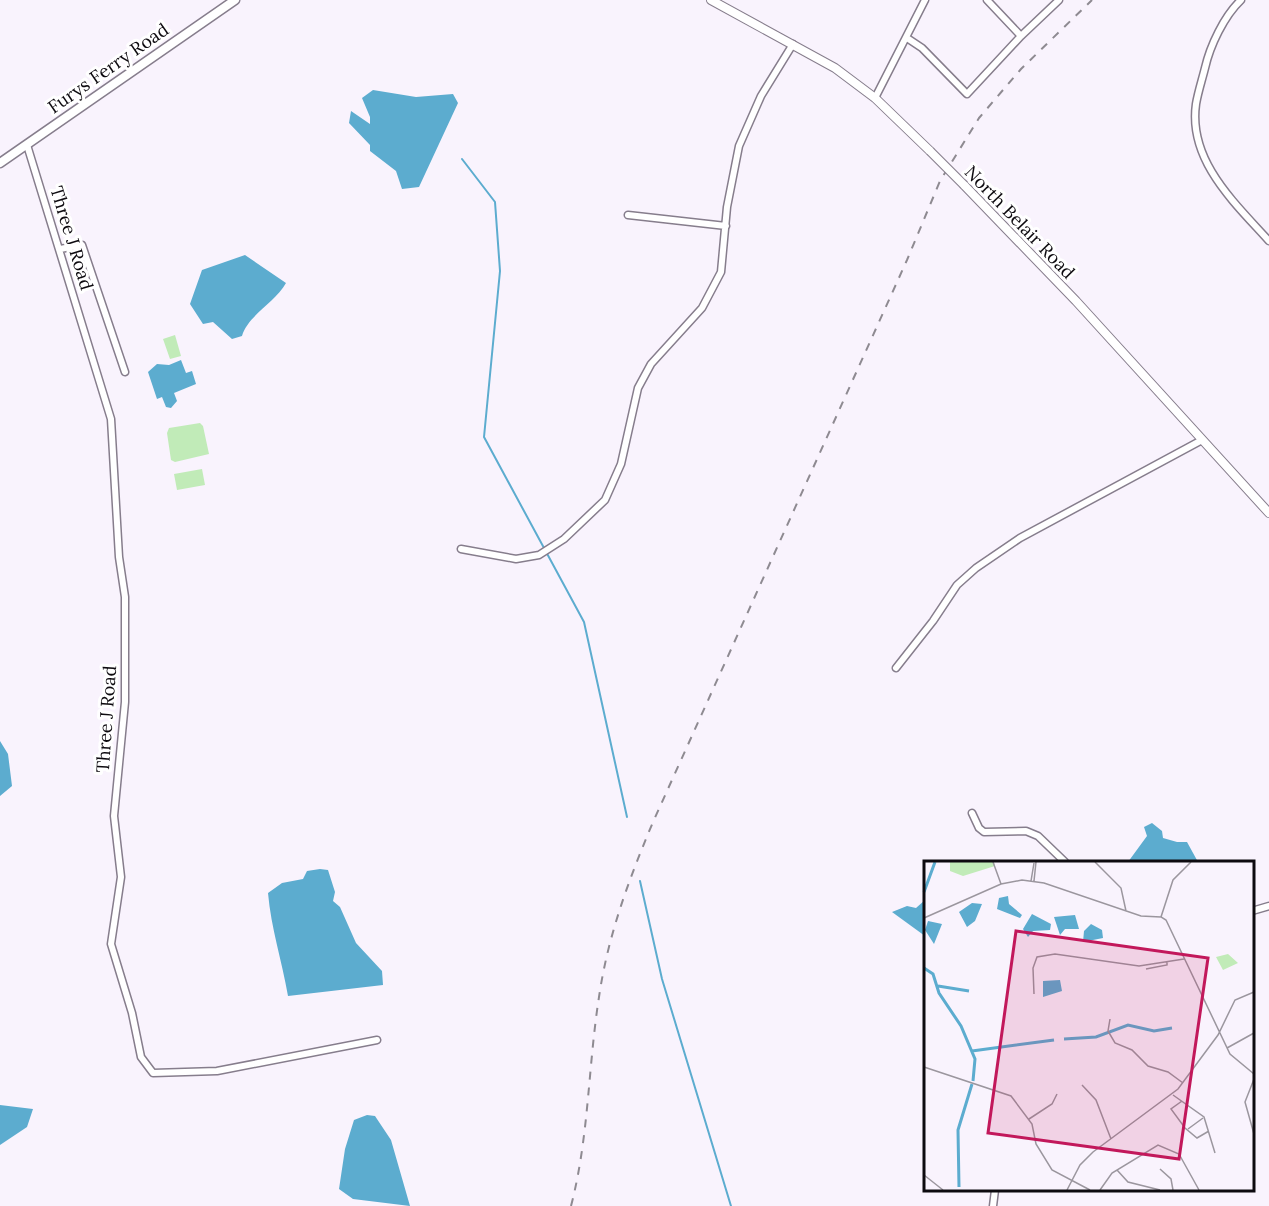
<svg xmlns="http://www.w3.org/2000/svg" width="1269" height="1206" font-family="Lora,serif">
  <rect width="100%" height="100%" fill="#f9f3fd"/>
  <path fill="#c1ebb8" d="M 175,335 L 181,356 L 170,359 L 163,339 Z
    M 200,423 L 203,426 L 209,454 L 175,462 L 171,460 L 167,433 L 169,428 Z
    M 202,469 L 205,485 L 177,490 L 174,474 Z"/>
  <path fill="#5caccf" d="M 373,90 L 416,97 L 453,94 L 458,103 L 419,187 L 402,189 L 396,171 L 370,151 L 370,145 L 349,123 L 351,111 L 370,124 L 370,117 L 362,98 Z
    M 245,255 L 286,283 C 275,303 248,315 242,336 L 232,339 L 213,322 L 203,324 L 190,304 L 202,270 Z
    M 181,360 L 186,373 L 192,371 L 196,384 L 174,393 L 177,401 L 171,408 L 166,407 L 162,397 L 157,399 L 148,372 L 157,364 L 169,365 Z
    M 0,741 L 8,754 L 12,786 L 0,796 Z
    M 1152,823 L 1162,831 L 1163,838 L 1177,842 L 1187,842 L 1198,862 L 1128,862 L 1147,836 L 1144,827 Z
    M 320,869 L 328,870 L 335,892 L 333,901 L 340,907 L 356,943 L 382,971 L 383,985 L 288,996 C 282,961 271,928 268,893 L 282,883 L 303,879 L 307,871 Z
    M 925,900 L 925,936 L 892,912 L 907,906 L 916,908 Z
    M 0,1105 L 33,1109 L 27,1127 L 0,1145 Z
    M 367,1115 L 375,1116 L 391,1140 L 410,1206 L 353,1199 L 339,1189 L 345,1149 L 354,1120 Z"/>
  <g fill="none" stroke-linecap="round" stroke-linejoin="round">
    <path stroke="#5caccf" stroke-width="2" d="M 462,159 L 495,202 L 500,271 L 484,437 L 584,622 L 627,817
      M 640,881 L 662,979 L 731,1206"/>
    <defs>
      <path id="minor" d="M 987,0 L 1021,36
        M 1241,0 C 1224,16 1210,46 1205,68 C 1202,80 1198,92 1196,104 C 1188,161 1235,203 1269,241
        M 907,38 L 922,48 L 967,94 L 1021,36 L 1059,0
        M 875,98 L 925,0
        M 27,145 L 111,419 L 119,557 L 125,597 L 125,702 L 114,816 L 121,877 L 111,944 L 132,1013 L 141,1057 L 153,1073 L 217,1071 L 377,1040
        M 628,215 L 726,226
        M 60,249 L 82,245 L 125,372
        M 461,549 L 516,559 L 539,555 L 564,539 L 605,500 L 621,464 L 638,388 L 651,364 L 702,308 L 721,272 L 727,207 L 739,146 L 761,96 L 793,44
        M 896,668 L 933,621 L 957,585 L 976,568 L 1020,538 L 1202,440
        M 972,813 L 979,828 L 984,832 L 1026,831 L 1038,836 L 1065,862
        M 1252,911 L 1269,906
        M 993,1206 L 995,1190"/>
      <path id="tertiary" d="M 711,0 L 835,68 L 875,98 L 930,151
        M 964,185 L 1076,301 L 1269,513"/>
      <path id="secondary" d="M 0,163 L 235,0"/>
    </defs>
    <use href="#minor" stroke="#867d8c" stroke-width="9"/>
    <use href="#tertiary" stroke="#867d8c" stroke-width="10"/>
    <use href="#secondary" stroke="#867d8c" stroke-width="11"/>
    <use href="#minor" stroke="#fff" stroke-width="6"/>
    <use href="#tertiary" stroke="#fff" stroke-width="8"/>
    <use href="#secondary" stroke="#fff" stroke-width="8"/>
    <path stroke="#8e8a91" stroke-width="2" stroke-dasharray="8 8" stroke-linecap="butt" d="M 571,1206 C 589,1137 588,1067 599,997 C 608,935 629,879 653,822 L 907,260 L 940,181 L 979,118 L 1021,69 L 1092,0"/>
    <defs>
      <path id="tertiary-bridge" d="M 930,151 L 964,185"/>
    </defs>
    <use href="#tertiary-bridge" stroke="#867d8c" stroke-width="10" stroke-linecap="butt"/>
    <use href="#tertiary-bridge" stroke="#fff" stroke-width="8"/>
  </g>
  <g text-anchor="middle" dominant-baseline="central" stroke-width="6" stroke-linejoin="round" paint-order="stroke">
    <g font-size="18" fill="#0d0a0f" stroke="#fff">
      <text transform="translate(108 68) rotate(-35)">Furys Ferry Road</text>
      <text transform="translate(1020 222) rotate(46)">North Belair Road</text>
      <text transform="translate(72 238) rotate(73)">Three J Road</text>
      <text transform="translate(106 719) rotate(-86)">Three J Road</text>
    </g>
  </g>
  <g transform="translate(924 861)">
    <rect width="330" height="330" fill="#f9f3fd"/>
    <path d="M 26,1 L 70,1 L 71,5 L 39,15 L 26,10 ZM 304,93 L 314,102 L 299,109 L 292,96 Z" fill="#c1ebb8"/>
    <path d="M 84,35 L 85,43 L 98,54 L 96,57 L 73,48 L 75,37 ZM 48,42 L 58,43 L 51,60 L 43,66 L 35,51 ZM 108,53 L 127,63 L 126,69 L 109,70 L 104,76 L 99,68 ZM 151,54 L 155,68 L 141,68 L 136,74 L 130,56 ZM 4,60 L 18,63 L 10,83 L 1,69 ZM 167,63 L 178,69 L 179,77 L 159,81 L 160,70 ZM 136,119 L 138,130 L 119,136 L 119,120 Z" fill="#5caccf"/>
    <path fill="none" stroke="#5caccf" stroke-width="3" d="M 0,31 L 11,1M 0,107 L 9,113 L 15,132 L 37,165 L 51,198 L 49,220M 14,125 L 45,130M 140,178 L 172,176 L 204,164 L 230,170 L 248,167M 48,190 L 130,179M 35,326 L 34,269 L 48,223"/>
    <path fill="none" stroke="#9b969e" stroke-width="1.5" d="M 69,1 L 77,23M 171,1 L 197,27 L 202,50M 267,1 L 249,19 L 237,56 L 242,59 L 306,193 L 330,213M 107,20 L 110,2M 110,20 L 112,1M 0,57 L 77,23 L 98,19 L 120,22 L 217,55 L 237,56M 222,108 L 243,104 L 243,101M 110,133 L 109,107 L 113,96 L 131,93 L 215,105 L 260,98M 186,158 L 184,170 L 191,182 L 208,189 L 224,205 L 244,211 L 259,222M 303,187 L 330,172M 0,206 L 87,235 L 108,263 L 112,283 L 128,309 L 166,329M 330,218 L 321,241 L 330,273M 158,224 L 172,239 L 187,278M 249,234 L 280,256 L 291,292M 258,240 L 247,248 L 261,267 L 273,277 L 285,270M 105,258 L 128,243 L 133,233M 264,268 L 279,257M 236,308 L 247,318 L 249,329M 193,309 L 204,321 L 236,329M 0,314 L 19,329M 143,329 L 156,304 L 169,291 L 254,228 L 294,174 L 311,139 L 330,131M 176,329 L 188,312 L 234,284 L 255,293 L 275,329"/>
    <path fill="#c2185b" fill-opacity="0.15" stroke="#c2185b" stroke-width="3" d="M 92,70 L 284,97 L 255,298 L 64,272 Z"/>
    <rect width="330" height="330" fill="none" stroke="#0d0a0f" stroke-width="3"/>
  </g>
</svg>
